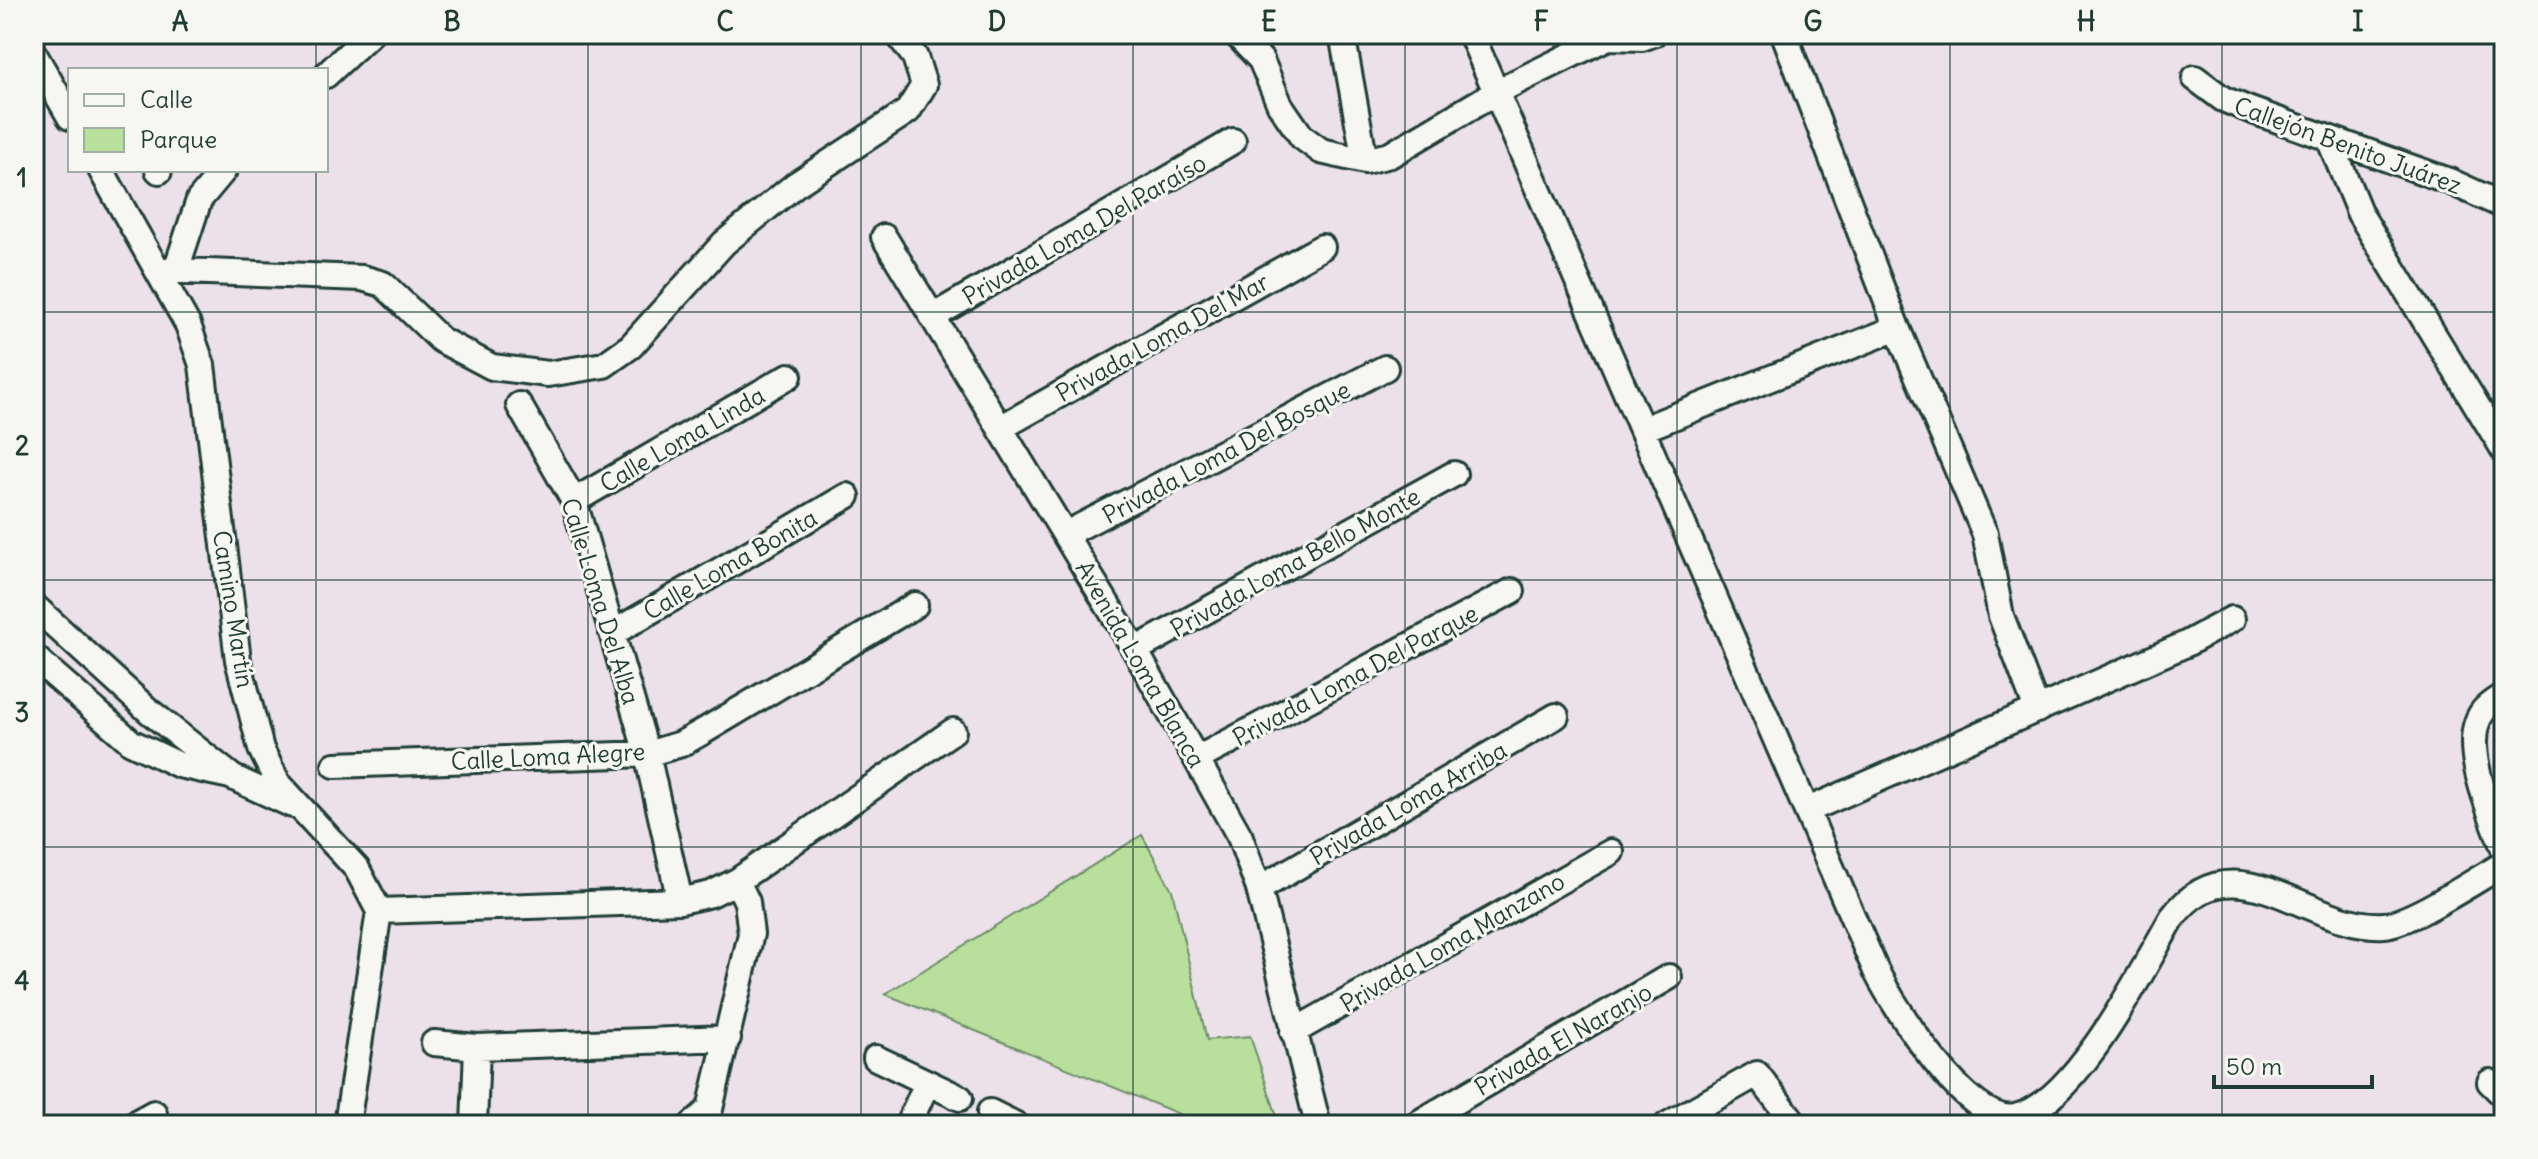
<svg xmlns="http://www.w3.org/2000/svg" width="2538" height="1159" font-family="Delius,sans-serif">
  <rect width="100%" height="100%" fill="#ece0e9"/>
  <filter id="ink" filterUnits="userSpaceOnUse"><feTurbulence type="fractalNoise" baseFrequency=".0125" numOctaves="2"/><feDisplacementMap in="SourceGraphic" scale="16" xChannelSelector="R" yChannelSelector="G"/><feConvolveMatrix kernelMatrix="1 2 1 2 8 2 1 2 1" color-interpolation-filters="sRGB"/></filter>
  <g filter="url(#ink)">
    <path fill="#b8df9b" stroke="#6c8e68" stroke-width="2" d="M 1142,835 L 1172,890 L 1207,1040 L 1250,1036 L 1280,1125 L 1206,1125 L 885,994 Z"/>
    <g fill="none" stroke-linecap="round" stroke-linejoin="round">
      <defs>
        <path id="minor" d="M 1236,34 L 1261,60 L 1280,105 L 1302,137 L 1321,151 L 1365,161 L 1390,155 L 1498,91 L 1608,37 L 1642,38 L 1653,34
          M 1342,34 L 1365,161
          M 1471,34 L 1876,971 C 1895,1008 1968,1126 2015,1117 C 2075,1105 2143,969 2172,918 C 2234,834 2309,930 2384,925 C 2412,923 2477,879 2504,864
          M 1784,34 L 1897,328 L 1985,534 L 2001,616 L 2037,710
          M 34,54 L 70,117
          M 326,75 L 370,34
          M 2195,78 L 2223,99 L 2250,110 L 2449,181 L 2504,206
          M 2330,141 L 2360,214 L 2504,450
          M 101,170 L 188,325 L 202,365 L 238,660 L 261,749 L 278,783 L 357,869 L 379,911 L 347,1125
          M 158,170 L 159,171
          M 884,237 L 1135,650 L 1240,837 L 1259,889 L 1318,1125
          M 158,270 L 362,278 L 383,284 L 441,340 L 492,367 L 548,374 L 604,365 L 631,346 L 724,243 L 795,185 L 908,111 L 924,85 L 915,57 L 898,34
          M 176,270 L 199,200 L 224,170
          M 934,316 L 1233,141
          M 519,405 L 574,501 L 647,754 L 680,901
          M 1002,427 L 1322,247
          M 1643,429 L 1897,328
          M 574,501 L 789,376
          M 1066,534 L 1385,368
          M 34,606 L 149,711 L 232,777 L 292,805
          M 613,633 L 847,496
          M 1135,650 L 1454,474
          M 34,657 L 131,742 L 179,765 L 226,775
          M 2504,695 C 2498,699 2489,704 2484,710 C 2457,742 2492,815 2504,849
          M 1197,759 L 1512,591
          M 335,765 L 647,754 L 681,744 L 704,731 L 915,605
          M 1808,810 L 2186,644 L 2232,619
          M 737,881 L 953,731
          M 1259,889 L 1556,716
          M 379,911 L 680,901 L 711,894 L 737,881 L 747,902 L 751,934 L 710,1109 L 692,1125
          M 1293,1032 L 1611,852
          M 434,1043 L 477,1047 L 728,1038
          M 876,1058 L 960,1098
          M 2490,1082 L 2504,1096
          M 990,1112 L 1016,1125
          M 132,1125 L 154,1113
          M 474,1125 L 477,1047
          M 908,1125 L 927,1083
          M 1415,1125 L 1669,977
          M 1667,1125 L 1757,1074 L 1796,1125"/>
      </defs>
      <use href="#minor" stroke="#1f3d34" stroke-width="30"/>
      <use href="#minor" stroke="#f6f6f2" stroke-width="24"/>
    </g>
  </g>
  <path fill="none" stroke="#1f3d34" stroke-width="2" stroke-opacity="0.55" d="M 316,34 L 316,70M 588,34 L 588,1125M 861,34 L 861,1125M 1133,34 L 1133,1125M 1405,34 L 1405,1125M 1677,34 L 1677,1125M 1950,34 L 1950,1125M 2222,34 L 2222,1125M 316,170 L 316,1125M 34,312 L 2504,312M 34,580 L 2504,580M 34,847 L 2504,847"/>
  <g text-anchor="middle" dominant-baseline="central" stroke-width="6" stroke-linejoin="round" paint-order="stroke">
    <g font-size="24" fill="#1f3d34" stroke="#f6f6f2">
      <text transform="translate(2348 145) rotate(20)">Callejón Benito Juárez</text>
      <text transform="translate(1084 229) rotate(-30)">Privada Loma Del Paraíso</text>
      <text transform="translate(1162 337) rotate(-29)">Privada Loma Del Mar</text>
      <text transform="translate(682 439) rotate(-30)">Calle Loma Linda</text>
      <text transform="translate(1226 452) rotate(-28)">Privada Loma Del Bosque</text>
      <text transform="translate(1295 562) rotate(-29)">Privada Loma Bello Monte</text>
      <text transform="translate(730 564) rotate(-30)">Calle Loma Bonita</text>
      <text transform="translate(601 601) rotate(73)">Calle Loma Del Alba</text>
      <text transform="translate(234 609) rotate(81)">Camino Martín</text>
      <text transform="translate(1141 664) rotate(60)">Avenida Loma Blanca</text>
      <text transform="translate(1355 675) rotate(-28)">Privada Loma Del Parque</text>
      <text transform="translate(548 756) rotate(-3)">Calle Loma Alegre</text>
      <text transform="translate(1408 803) rotate(-30)">Privada Loma Arriba</text>
      <text transform="translate(1452 942) rotate(-30)">Privada Loma Manzano</text>
      <text transform="translate(1563 1039) rotate(-30)">Privada El Naranjo</text>
    </g>
  </g>
  <rect width="2538" height="1159" fill="none" stroke="#f6f6f2" stroke-width="88"/>
  <rect x="68" y="68" width="260" height="104" fill="#f6f6f2" stroke="#a0aca6" stroke-width="2"/>
  <rect x="84" y="94" width="40" height="12" fill="#f6f6f2" stroke="#a0aca6" stroke-width="2"/>
  <text x="140" y="108" font-size="24" fill="#1f3d34">Calle</text>
  <rect x="84" y="128" width="40" height="24" fill="#b8df9b" stroke="#a0aca6" stroke-width="2"/>
  <text x="140" y="148" font-size="24" fill="#1f3d34">Parque</text>
  <path d="M2214 1075v12h158v-12" fill="none" stroke="#1f3d34" stroke-width="4"/>
  <text x="2226" y="1075" font-size="24" fill="#1f3d34" stroke="#f6f6f2" stroke-width="6" paint-order="stroke">50 m</text>
  <rect x="44" y="44" width="2450" height="1071" fill="none" stroke="#1f3d34" stroke-width="3"/>
  <g font-size="26" text-anchor="middle" font-weight="bold" fill="#1f3d34">
    <text x="180" y="31">A</text>
    <text x="452" y="31">B</text>
    <text x="725" y="31">C</text>
    <text x="997" y="31">D</text>
    <text x="1269" y="31">E</text>
    <text x="1541" y="31">F</text>
    <text x="1813" y="31">G</text>
    <text x="2086" y="31">H</text>
    <text x="2358" y="31">I</text>
    <text x="22" y="187">1</text>
    <text x="22" y="455">2</text>
    <text x="22" y="722">3</text>
    <text x="22" y="990">4</text>
  </g>
</svg>
